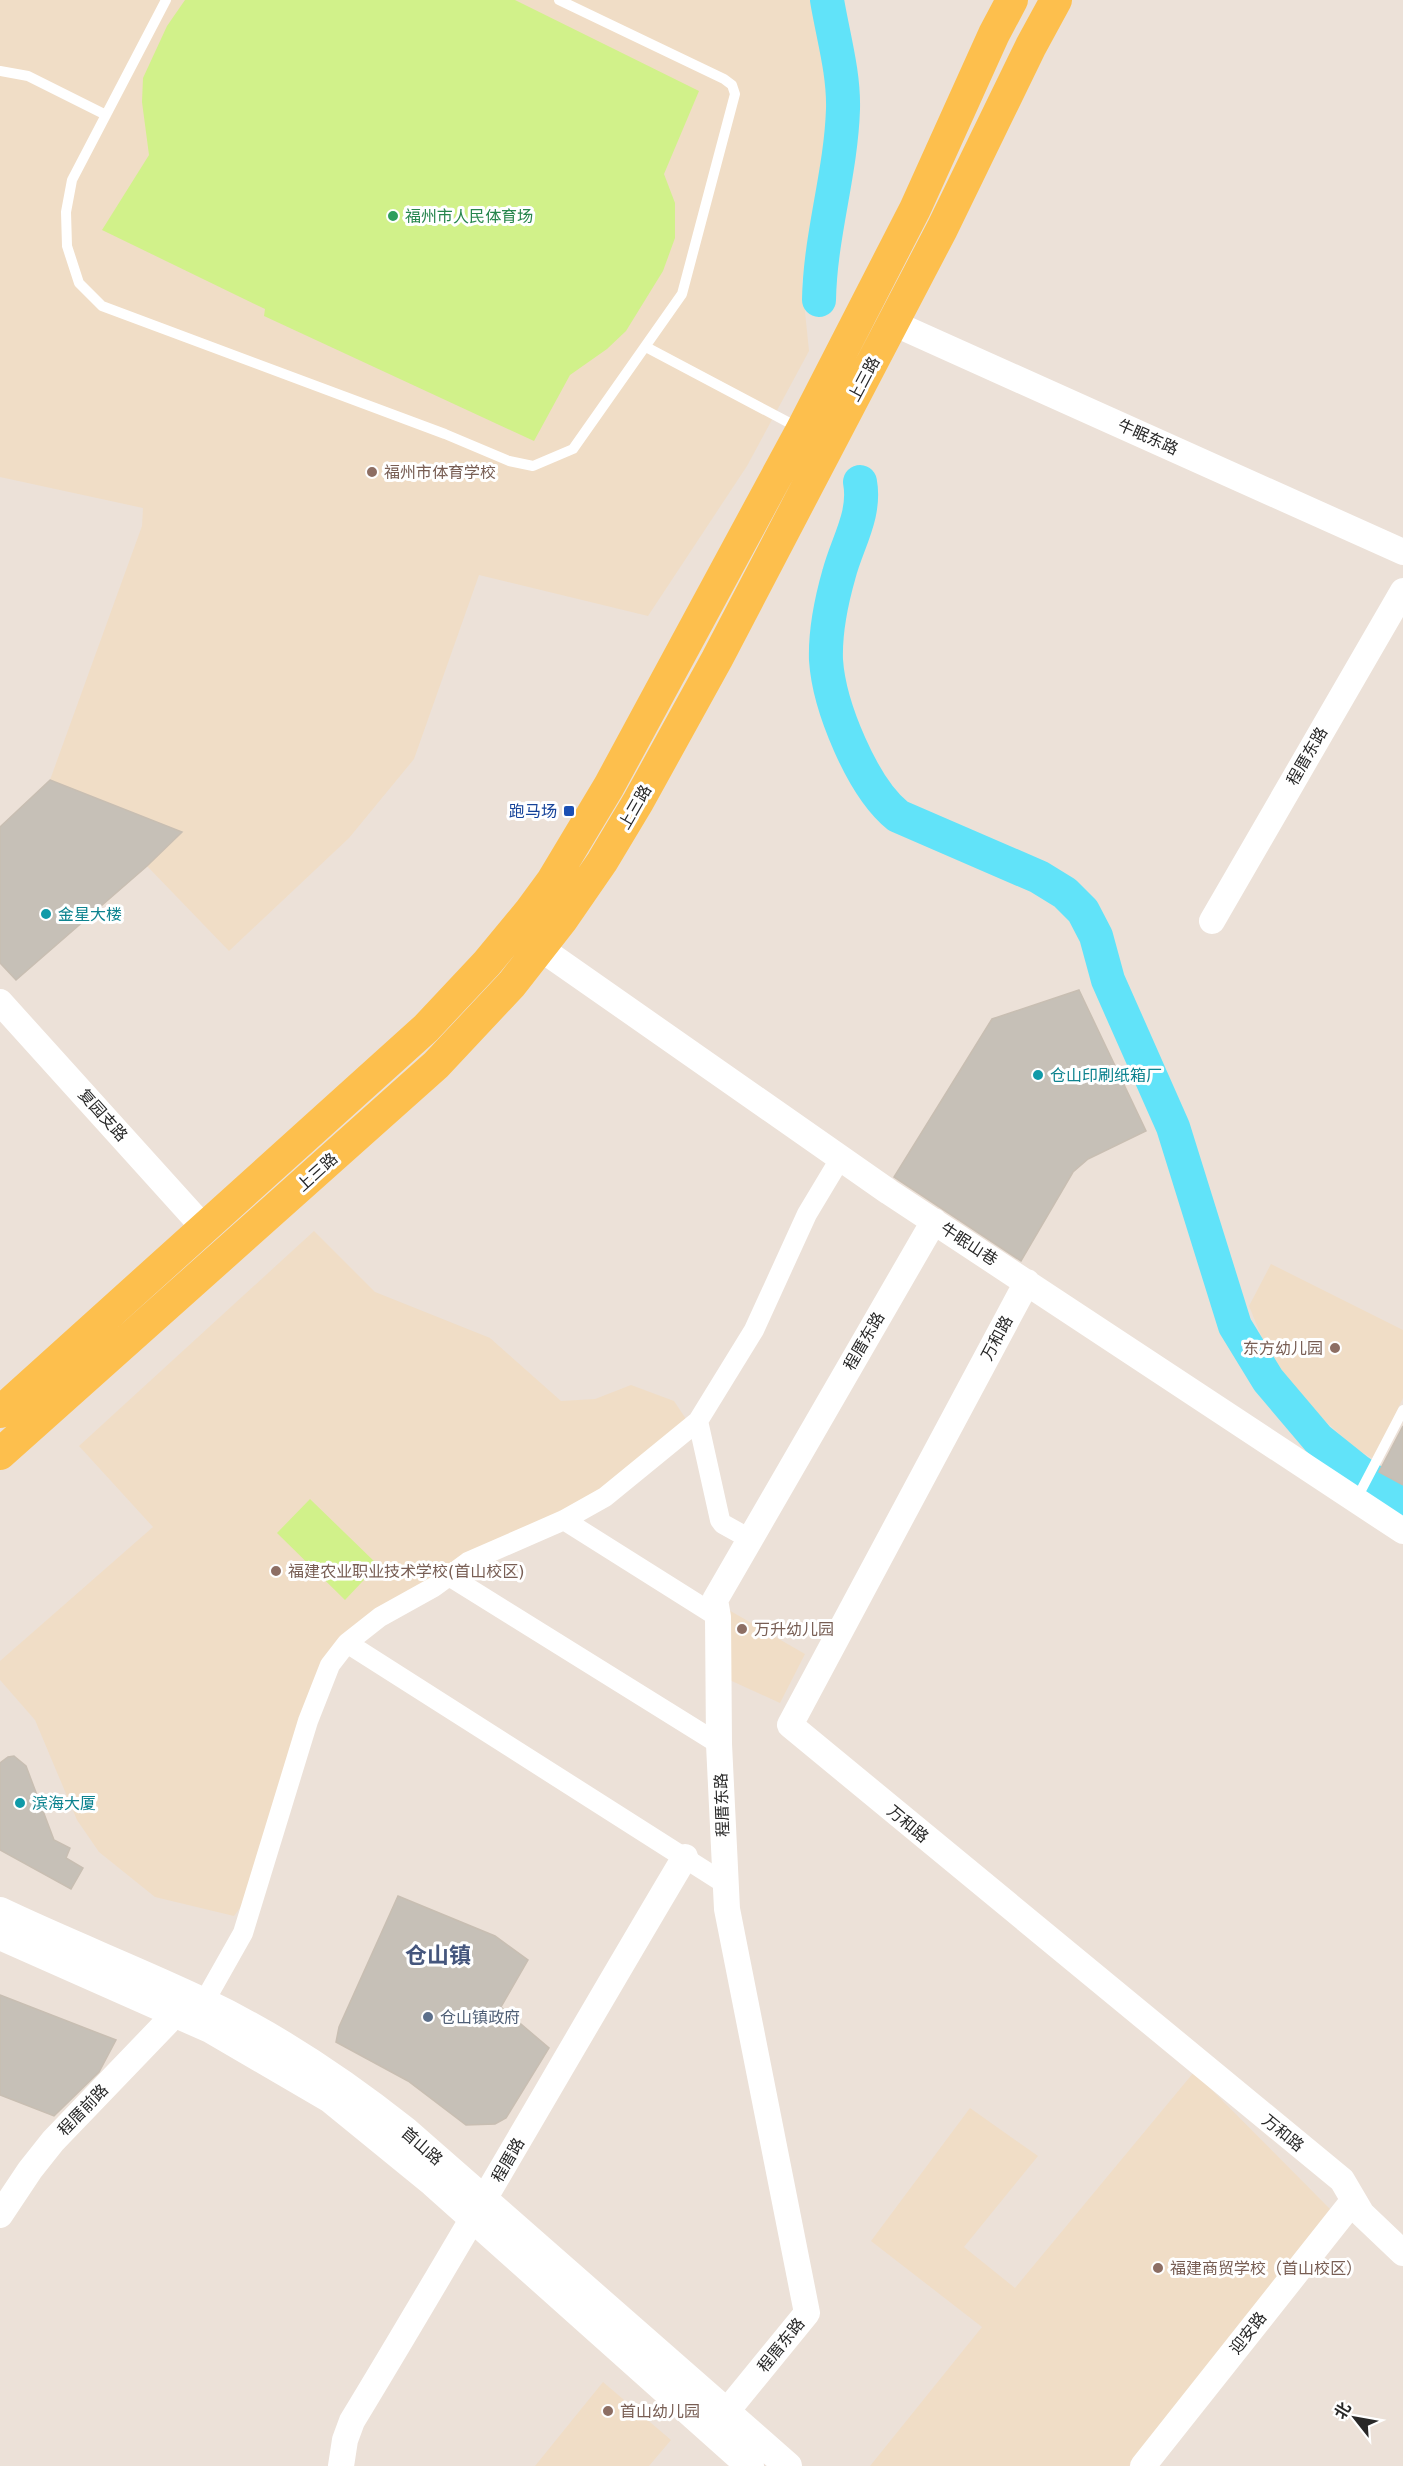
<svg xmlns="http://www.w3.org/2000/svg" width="1403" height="2466" font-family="'DejaVu Sans','Noto Sans SC',sans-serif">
  <rect width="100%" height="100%" fill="#ece1d8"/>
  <path fill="#f0ddc6" d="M 0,0 L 816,0 L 833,88 L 834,114 L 828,161 L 802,282 L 809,351 L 747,466 L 648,616 L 479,575 L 414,759 L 349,838 L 229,951 L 147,866 L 181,832 L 50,780 L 142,526 L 143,508 L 0,477 Z
    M 314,1231 L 375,1292 L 490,1338 L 561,1401 L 595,1399 L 631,1385 L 674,1401 L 688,1422 L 611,1490 L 336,1646 L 251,1893 L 234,1916 L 155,1897 L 99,1852 L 77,1820 L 35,1720 L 0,1680 L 0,1661 L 153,1527 L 79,1446 Z
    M 1271,1264 L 1403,1330 L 1403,1398 L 1374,1459 L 1356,1449 L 1321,1417 L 1286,1384 L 1274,1367 L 1249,1306 Z
    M 720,1605 L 805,1654 L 780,1703 L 723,1677 Z
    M 1194,2072 L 1330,2209 L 1129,2466 L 870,2466 L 982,2327 L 871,2241 L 970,2108 L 1038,2156 L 964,2247 L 1015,2288 Z
    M 603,2382 L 671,2440 L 649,2466 L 535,2466 Z"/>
  <path fill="#d1f18a" d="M 185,0 L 515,0 L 699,91 L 664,174 L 675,203 L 675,238 L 663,271 L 626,331 L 607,349 L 570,375 L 534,441 L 264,316 L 265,309 L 102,230 L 149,155 L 142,102 L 143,78 L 167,26 Z
    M 310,1499 L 378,1565 L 345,1600 L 277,1533 Z"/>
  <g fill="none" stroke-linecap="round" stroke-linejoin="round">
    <path stroke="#61e3f9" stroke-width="34" d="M 819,300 C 820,236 841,173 843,109 C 844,73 833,36 827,0
      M 860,482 C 866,515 847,543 839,574 C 831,602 825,631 826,660 C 829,706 862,787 898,816 L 1039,877 L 1065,893 L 1083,911 L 1096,936 L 1108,980 L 1173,1127 L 1235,1326 L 1268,1380 L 1318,1439 L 1358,1471 L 1403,1502"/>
  </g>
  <path fill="#c6c0b7" stroke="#c8beb2" stroke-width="1.5" d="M 50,780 L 182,832 L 147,866 L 16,980 L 0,963 L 0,827 Z
    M 1079,990 L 1146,1131 L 1088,1159 L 1073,1172 L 1021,1261 L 894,1177 L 992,1019 Z
    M 1403,1426 L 1403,1485 L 1379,1472 Z
    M 14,1756 L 26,1766 L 54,1840 L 70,1848 L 66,1858 L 83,1868 L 71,1889 L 0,1850 L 0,1763 L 8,1757 Z
    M 398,1896 L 495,1936 L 528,1960 L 501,2007 L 549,2048 L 506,2118 L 495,2124 L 466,2125 L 408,2081 L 336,2042 L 339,2027 Z
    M 0,1995 L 116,2040 L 99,2072 L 54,2116 L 0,2095 Z"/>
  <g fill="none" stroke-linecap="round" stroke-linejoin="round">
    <path stroke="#fff" stroke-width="10" d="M 166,0 L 72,180 L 66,212 L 67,246 L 79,283 L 102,306 L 445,434 L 509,461 L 533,466 L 573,449 L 682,294 L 735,94 L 732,85 L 724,79 L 559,0
      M 0,71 L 28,76 L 106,115
      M 646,347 L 799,428
      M 1356,1500 L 1403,1410"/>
    <path stroke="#fff" stroke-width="20" d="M 698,1421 L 720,1520 L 723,1524 L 750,1539
      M 564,1520 L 718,1617
      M 449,1576 L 719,1744
      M 347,1643 L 380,1617 L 434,1587 L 468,1562 L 564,1520 L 605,1497 L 698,1421 L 754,1330 L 807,1214 L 840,1159
      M 204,2002 L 243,1933 L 308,1721 L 330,1665 L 347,1643 L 724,1883"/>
    <path stroke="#fff" stroke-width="26" d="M 893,323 L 1403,552
      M 1212,921 L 1403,591
      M 540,948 L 889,1192 L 1403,1531
      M 0,1002 L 205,1229
      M 1027,1282 L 790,1725 L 1342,2180 L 1362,2214 L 1403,2253
      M 0,2215 L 30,2170 L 53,2141 L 176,2013
      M 727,2411 L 807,2313 L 727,1909 L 719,1744 L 718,1617 L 715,1600 L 934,1221
      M 341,2466 L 345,2440 L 352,2421 C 465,2235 573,2045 685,1857
      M 1143,2466 L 1353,2201"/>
    <path stroke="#fff" stroke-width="28" d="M 0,1911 C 67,1943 137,1970 204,2002 C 276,2036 343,2081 406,2131 L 788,2466
      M 0,1936 L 210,2029 L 330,2099 L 433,2183 L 750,2466"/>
    <path stroke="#fdbf4d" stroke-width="32" d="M 0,1412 L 426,1028 L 487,963 L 530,911 L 552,881 L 609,786 L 802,429 L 915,209 L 994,34 L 1012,0
      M 0,1454 L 436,1065 L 512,984 L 562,920 L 602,862 L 638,802 L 717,659 L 942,229 L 1031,46 L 1056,0"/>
  </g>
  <circle fill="#2e9e5b" stroke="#fff" stroke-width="2" cx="393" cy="216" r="6"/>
  <g fill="#8d6e63" stroke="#fff" stroke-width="2">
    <circle cx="372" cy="472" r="6"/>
    <circle cx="1335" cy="1348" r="6"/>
    <circle cx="276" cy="1571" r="6"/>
    <circle cx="742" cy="1629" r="6"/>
    <circle cx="1158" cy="2268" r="6"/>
    <circle cx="608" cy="2411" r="6"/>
  </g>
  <rect fill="#1a4fb4" stroke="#fff" stroke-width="2" x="563" y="805" width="12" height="12" rx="3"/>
  <g fill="#0f9aa8" stroke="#fff" stroke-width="2">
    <circle cx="46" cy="914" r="6"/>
    <circle cx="1038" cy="1075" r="6"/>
    <circle cx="20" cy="1803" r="6"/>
  </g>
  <circle fill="#5c6f8a" stroke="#fff" stroke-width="2" cx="428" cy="2017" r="6"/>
  <g text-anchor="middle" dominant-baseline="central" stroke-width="6" stroke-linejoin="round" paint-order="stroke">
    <g font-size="16" fill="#27864d" stroke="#fff" text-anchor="start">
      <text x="405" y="216">福州市人民体育场</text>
    </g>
    <g font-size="16" fill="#282828" stroke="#fff">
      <text transform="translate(864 379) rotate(-62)">上三路</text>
      <text transform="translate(1148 437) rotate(24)">牛眠东路</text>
      <text transform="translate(1307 756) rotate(-60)">程厝东路</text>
      <text transform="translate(635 807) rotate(-60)">上三路</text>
      <text transform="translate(103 1115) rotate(48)">复园支路</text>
      <text transform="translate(317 1172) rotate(-42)">上三路</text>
      <text transform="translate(969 1244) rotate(33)">牛眠山巷</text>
      <text transform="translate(997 1338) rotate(-62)">万和路</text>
      <text transform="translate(864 1341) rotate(-60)">程厝东路</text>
      <text transform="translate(722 1805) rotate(-92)">程厝东路</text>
      <text transform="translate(908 1824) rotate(40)">万和路</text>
      <text transform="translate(83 2110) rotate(-46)">程厝前路</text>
      <text transform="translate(1283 2133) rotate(39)">万和路</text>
      <text transform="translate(422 2146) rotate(41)">首山路</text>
      <text transform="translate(508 2160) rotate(-60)">程厝路</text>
      <text transform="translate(1248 2333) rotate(-52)">迎安路</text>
      <text transform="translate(781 2345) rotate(-51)">程厝东路</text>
    </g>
    <g font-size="16" fill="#785e54" stroke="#fff" text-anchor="start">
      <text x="384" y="472">福州市体育学校</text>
      <text x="1323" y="1348" text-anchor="end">东方幼儿园</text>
      <text x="288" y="1571">福建农业职业技术学校(首山校区)</text>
      <text x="754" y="1629">万升幼儿园</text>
      <text x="1170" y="2268">福建商贸学校（首山校区）</text>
      <text x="620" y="2411">首山幼儿园</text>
    </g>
    <g font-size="16" fill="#164399" stroke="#fff" text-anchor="end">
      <text x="557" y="811">跑马场</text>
    </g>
    <g font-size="16" fill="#0d838f" stroke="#fff" text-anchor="start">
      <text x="58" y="914">金星大楼</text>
      <text x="1050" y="1075">仓山印刷纸箱厂</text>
      <text x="32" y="1803">滨海大厦</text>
    </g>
    <g font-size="16" fill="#4e5e75" stroke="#fff" text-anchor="start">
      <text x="440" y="2017">仓山镇政府</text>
    </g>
    <g font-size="22" font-weight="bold" fill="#45567d" stroke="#fff">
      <text x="438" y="1955">仓山镇</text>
    </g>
  </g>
  <g transform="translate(1355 2418) rotate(301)" stroke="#ffffff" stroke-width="4.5" paint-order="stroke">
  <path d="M0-4.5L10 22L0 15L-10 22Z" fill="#282828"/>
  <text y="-9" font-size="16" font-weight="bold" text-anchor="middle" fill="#282828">北</text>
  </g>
</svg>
